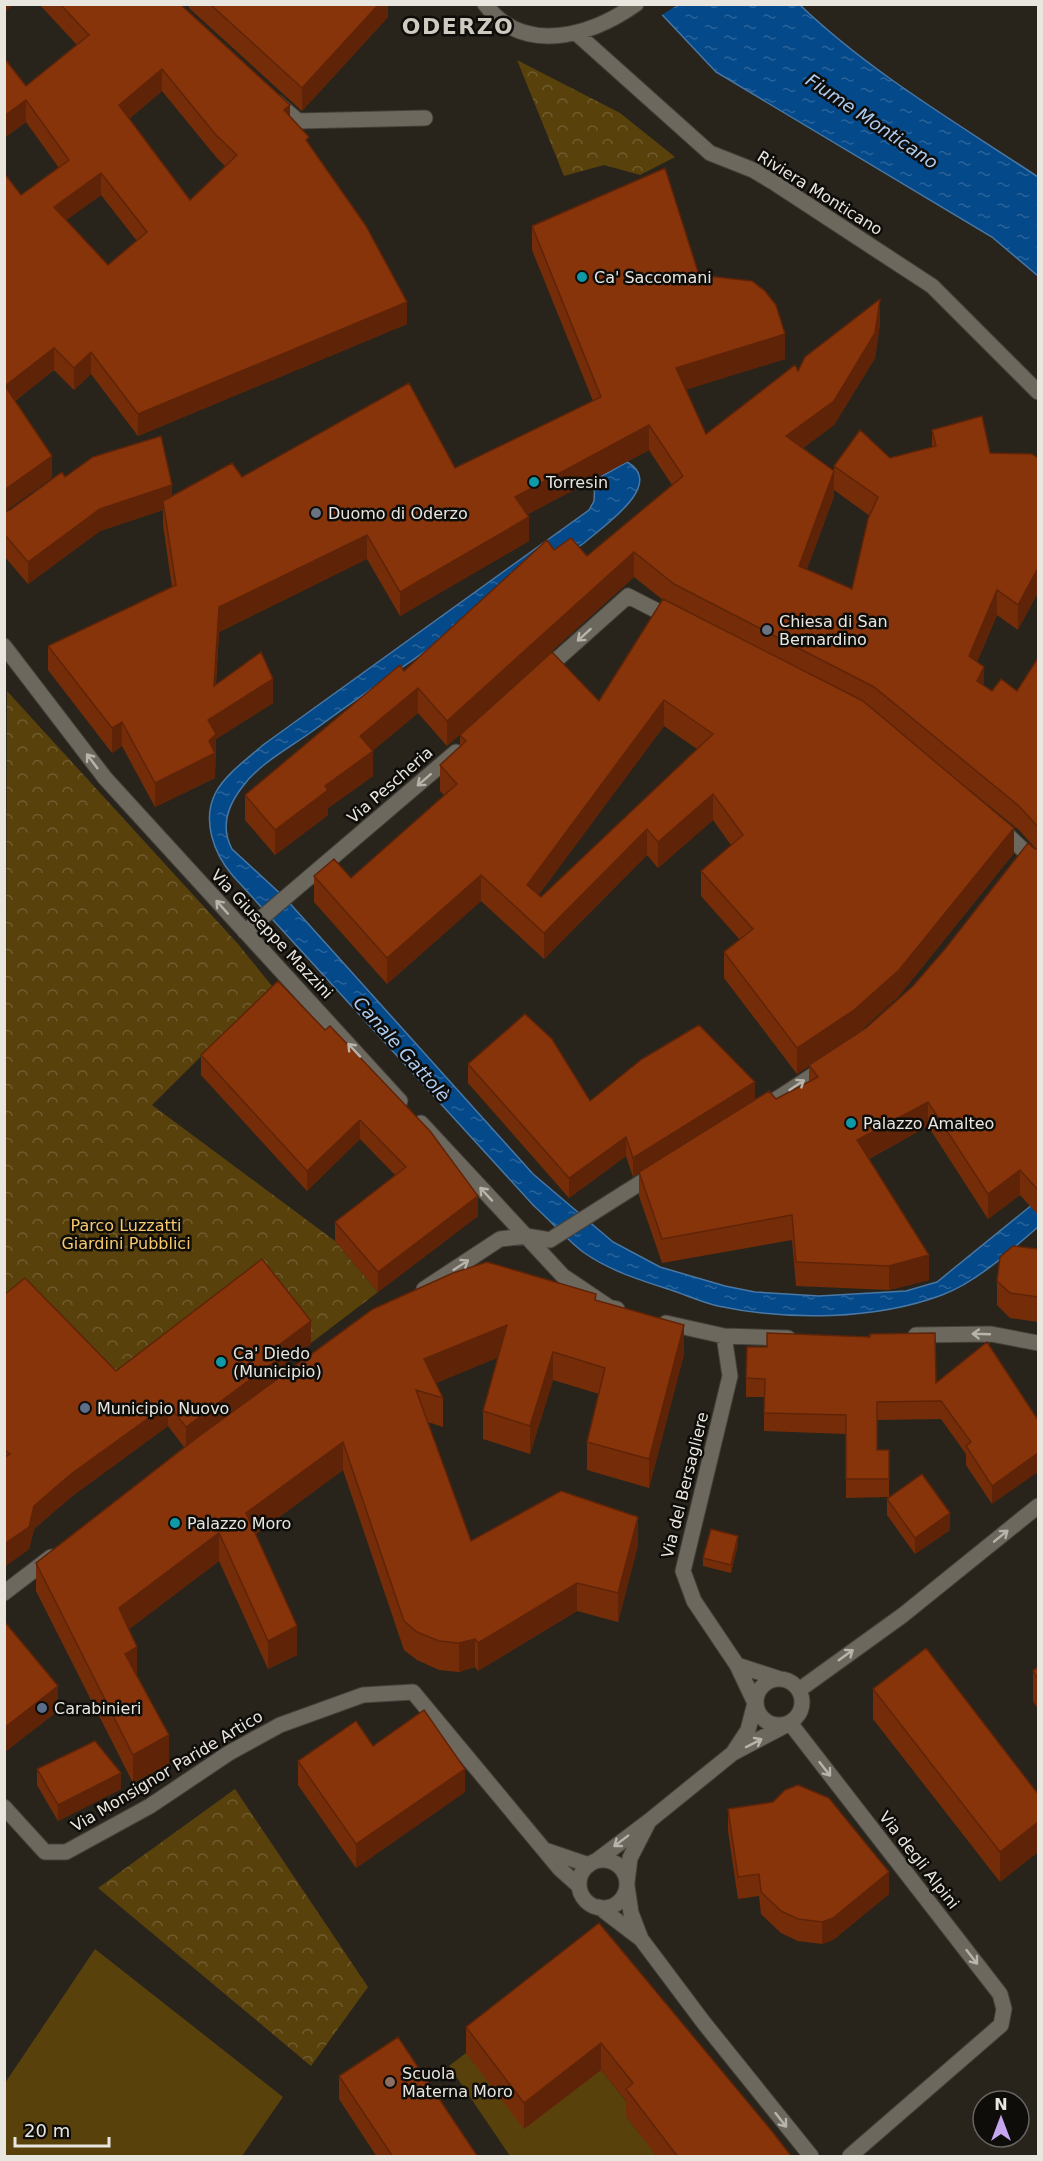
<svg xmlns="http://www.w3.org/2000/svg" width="1043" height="2161" font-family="'DejaVu Sans',sans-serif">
  <defs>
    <pattern id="park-crowns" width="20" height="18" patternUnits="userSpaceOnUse" patternTransform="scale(1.5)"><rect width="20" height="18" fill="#59410c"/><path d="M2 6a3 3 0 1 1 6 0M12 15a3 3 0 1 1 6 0" fill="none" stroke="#715c2f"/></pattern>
    <pattern id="water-ripples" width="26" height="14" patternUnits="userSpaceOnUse" patternTransform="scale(1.5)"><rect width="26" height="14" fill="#04498a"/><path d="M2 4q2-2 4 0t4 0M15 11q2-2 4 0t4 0" fill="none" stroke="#29639a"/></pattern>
  </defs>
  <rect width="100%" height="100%" fill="#28241c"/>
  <path fill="url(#park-crowns)" d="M 517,60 L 620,113 L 675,157 L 640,175 L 604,165 L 564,176 Z
    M 7,691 L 238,944 L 272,986 L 152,1105 L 335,1241 L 378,1292 L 311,1343 L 133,1381 L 5,1318 Z
    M 235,1789 L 368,1987 L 311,2066 L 98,1888 Z"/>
  <path fill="#59410c" d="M 95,1949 L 283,2097 L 242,2156 L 5,2156 L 5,2083 Z
    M 466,2053 L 601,2070 L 633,2110 L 626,2116 L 657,2156 L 510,2156 L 449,2066 Z"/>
  <path fill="url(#water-ripples)" stroke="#4978a4" stroke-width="1.5" d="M 653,5 L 800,5 C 871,73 957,123 1038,177 L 1038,276 L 992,237 L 716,72 Z
    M 627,462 C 667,484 602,527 584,543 C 494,605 402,665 314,730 C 291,747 260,763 243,786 C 228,805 220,827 232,849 L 285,898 L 533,1174 L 613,1242 L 660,1267 L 725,1286 L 755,1292 L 819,1296 L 906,1291 L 937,1282 L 1038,1200 L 1038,1227 C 1010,1251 977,1282 942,1295 C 875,1320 788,1321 718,1306 C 701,1302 686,1295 671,1290 C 640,1280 610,1271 583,1252 C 566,1239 550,1220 534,1206 L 233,876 C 214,854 201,820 216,792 C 226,774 247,759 263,745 L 589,510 L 594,501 L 595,480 Z"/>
  <path fill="#28241c" d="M 650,4 L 677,4 L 677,5 L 659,17 Z"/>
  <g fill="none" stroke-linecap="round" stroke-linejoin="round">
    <defs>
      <path id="minor" d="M 485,4 C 523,56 591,36 636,4
        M 576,33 L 710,153 L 753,170 L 773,182 L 932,286 L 1038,392
        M 276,102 L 298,121 L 425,118
        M 4,646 L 105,778 L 400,1101
        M 544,671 L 628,596 L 675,620
        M 999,827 L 1038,864
        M 245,932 L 456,752
        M 766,1106 L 824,1068
        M 421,1123 L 563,1276 L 609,1307 L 617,1309
        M 424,1289 L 500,1239 L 526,1236 L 550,1240 L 656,1173
        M 666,1323 L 724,1336 L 788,1338
        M 916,1335 L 991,1334 L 1038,1343
        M 724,1336 L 730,1376 L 683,1571 L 694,1601 L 737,1665
        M 4,1593 L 51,1557
        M756 1702a23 23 0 1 1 46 0a23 23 0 1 1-46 0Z
        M 780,1679 L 737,1665 L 755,1703 L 748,1730 L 733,1753 L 790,1723 L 1000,1994 L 1004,2009 L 1001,2025 L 850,2156
        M 799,1690 L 903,1615 L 1038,1506
        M 4,1807 L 45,1852 L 66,1852 L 150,1806 L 229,1753 L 280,1725 L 363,1695 L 413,1692 L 560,1869 L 579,1886
        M 649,1821 L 733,1753
        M 545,1850 L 589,1865
        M579 1884a24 24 0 1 1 48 0a24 24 0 1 1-48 0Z
        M 596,1861 L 649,1821 L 630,1858 L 627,1882
        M 627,1886 L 631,1913 L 641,1939 L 704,2023 L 811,2156
        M 599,1907 L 641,1939"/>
    </defs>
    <use href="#minor" stroke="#45413a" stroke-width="17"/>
    <use href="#minor" stroke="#6d685e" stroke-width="15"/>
  </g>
  <path fill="#752d09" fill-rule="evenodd" d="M 39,4 L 180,4 L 290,116 L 309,144 L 407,324 L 138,436 L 91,374 L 74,390 L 54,370 L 15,401 L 52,478 L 5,511 L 10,510 L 65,477 L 172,496 L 242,477 L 455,468 L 593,401 L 532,250 L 532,226 L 699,275 L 785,359 L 686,389 L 706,434 L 798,371 L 880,324 L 875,358 L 834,425 L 803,448 L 834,471 L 834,466 L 890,458 L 932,447 L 932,430 L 990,453 L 1032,454 L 1018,630 L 997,615 L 977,662 L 984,686 L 992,691 L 1017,691 L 1038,658 L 1038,1215 L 1020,1195 L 988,1219 L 928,1126 L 869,1159 L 929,1280 L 889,1290 L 796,1286 L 792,1240 L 662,1263 L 639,1196 L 639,1173 L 633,1177 L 626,1156 L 569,1198 L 468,1083 L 468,1064 L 590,1101 L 755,1100 L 776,1099 L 809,1081 L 809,1066 L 797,1074 L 724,978 L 724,952 L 740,940 L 701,896 L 701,871 L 731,845 L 713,820 L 658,868 L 647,855 L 544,959 L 481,901 L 387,984 L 314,902 L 314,876 L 351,878 L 445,796 L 440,791 L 440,765 L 460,747 L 460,735 L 599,701 L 663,600 L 634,577 L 447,746 L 418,713 L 372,751 L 373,776 L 328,808 L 328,815 L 275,855 L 245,820 L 245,795 L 404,671 L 554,550 L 587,556 L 672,485 L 649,450 L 528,514 L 529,541 L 400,616 L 367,559 L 219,632 L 216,685 L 273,703 L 216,739 L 215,778 L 155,807 L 122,746 L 112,753 L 48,670 L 48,646 L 172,587 L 163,525 L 163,510 L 100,531 L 28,584 L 4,556 L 4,173 L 21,195 L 59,168 L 26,122 L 4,138 L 26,86 L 77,45 ZM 162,91 L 216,157 L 225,166 L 190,200 L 129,119 ZM 101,195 L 137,241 L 108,265 L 66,220 ZM 834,490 L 870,516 L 852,589 L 807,569 L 834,496 ZM 664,726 L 697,749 L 541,897 L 538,895 ZM 912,743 L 1019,830 L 1036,849 L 1035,849 L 913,986 L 866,1028 L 859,1032 L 899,996 L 1014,853 Z
    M 189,4 L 388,4 L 388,17 L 302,111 L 189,8 Z
    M 278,981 L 478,1216 L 378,1292 L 335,1241 L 335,1222 L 395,1175 L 360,1139 L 307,1191 L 201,1075 L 201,1055 Z
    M 1038,1249 L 1038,1322 L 1010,1318 L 997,1305 L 997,1281 Z
    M 4,1295 L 116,1371 L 311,1344 L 286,1363 L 286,1372 L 596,1300 L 684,1354 L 649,1488 L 587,1470 L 587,1442 L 599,1394 L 553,1380 L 530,1454 L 483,1439 L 483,1411 L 498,1357 L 436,1383 L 443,1398 L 443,1427 L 428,1422 L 471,1541 L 638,1545 L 618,1622 L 577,1611 L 478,1671 L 475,1667 L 459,1672 L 439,1670 L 417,1660 L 404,1650 L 343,1470 L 256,1534 L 297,1655 L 268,1669 L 219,1561 L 129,1629 L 137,1675 L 137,1676 L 169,1764 L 133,1783 L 36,1591 L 36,1563 L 184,1447 L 168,1426 L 71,1497 L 34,1529 L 29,1549 L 4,1567 Z
    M 746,1378 L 936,1383 L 1038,1420 L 992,1504 L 966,1465 L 966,1454 L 941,1419 L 877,1420 L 877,1450 L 889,1450 L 889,1497 L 950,1530 L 915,1554 L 887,1515 L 887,1499 L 889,1497 L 846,1498 L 846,1434 L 764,1431 L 764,1397 L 746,1397 Z
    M 738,1544 L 731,1573 L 703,1566 L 703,1558 Z
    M 1038,1667 L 1038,1709 L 1033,1701 L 1033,1671 Z
    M 873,1689 L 1038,1794 L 1038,1852 L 1000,1882 L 873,1719 Z
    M 373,1746 L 465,1792 L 356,1868 L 298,1785 L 298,1761 Z
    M 37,1769 L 121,1789 L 58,1821 L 37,1785 Z
    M 728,1809 L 889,1894 L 833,1940 L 822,1944 L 798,1941 L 781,1933 L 761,1914 L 759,1896 L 738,1899 L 728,1831 Z
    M 599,1923 L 792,2157 L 657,2157 L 626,2116 L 626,2101 L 601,2070 L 524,2129 L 466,2053 L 466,2027 Z
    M 339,2076 L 478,2157 L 377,2157 L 339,2099 Z"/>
  <path fill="#5f2408" d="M 4,4 L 14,4 L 4,13 Z
    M 379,4 L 388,4 L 388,17 L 302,111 L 302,88 Z
    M 162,69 L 162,91 L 119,127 L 119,105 Z
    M 26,100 L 26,122 L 4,138 L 4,116 Z
    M 290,105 L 290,127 L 284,110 Z
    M 101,173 L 101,195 L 54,229 L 54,207 Z
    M 880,299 L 880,324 L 875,358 L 834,425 L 786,460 L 786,436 Z
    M 407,302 L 407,324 L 138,436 L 138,414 Z
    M 785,334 L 785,359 L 676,393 L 676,368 Z
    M 54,348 L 54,370 L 5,408 L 5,386 Z
    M 91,352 L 91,374 L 74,390 L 74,368 Z
    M 649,425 L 649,450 L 515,521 L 515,497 Z
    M 52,456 L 52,478 L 4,512 L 4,490 Z
    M 834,471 L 834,496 L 799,590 L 799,566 Z
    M 172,485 L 172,507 L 163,501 L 163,510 L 100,531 L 28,584 L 28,562 L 100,509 Z
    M 529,517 L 529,541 L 400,616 L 400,592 Z
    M 367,535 L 367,559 L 219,632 L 214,711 L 214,686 L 219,607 Z
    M 634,552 L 634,577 L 447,746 L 447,721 Z
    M 1038,568 L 1038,593 L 1018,630 L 1018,605 Z
    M 997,590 L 997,615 L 969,681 L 969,656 Z
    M 984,667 L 984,692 L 977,681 Z
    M 273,679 L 273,703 L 216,739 L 215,778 L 155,807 L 155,783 L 208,720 Z
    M 418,688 L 418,713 L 364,758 L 373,751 L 373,776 L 328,808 L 328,815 L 275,855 L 275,830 L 360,736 Z
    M 664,700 L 664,726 L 527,911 L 527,885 Z
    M 122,722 L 122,746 L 112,753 L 112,728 Z
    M 713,794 L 713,820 L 658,868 L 658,842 Z
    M 1014,828 L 1014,853 L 899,996 L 854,1036 L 797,1074 L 797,1048 Z
    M 647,829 L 647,855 L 544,959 L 544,933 Z
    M 481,875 L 481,901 L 387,984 L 387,958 Z
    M 755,1082 L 755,1101 L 633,1177 L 633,1158 Z
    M 928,1102 L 928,1126 L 857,1165 L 857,1140 Z
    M 360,1120 L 360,1139 L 307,1191 L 307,1171 Z
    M 626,1137 L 626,1156 L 569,1198 L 569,1178 Z
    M 1020,1170 L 1020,1195 L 988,1219 L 988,1194 Z
    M 478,1196 L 478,1216 L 378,1292 L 378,1272 Z
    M 929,1255 L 929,1280 L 889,1290 L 889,1266 Z
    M 311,1321 L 311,1344 L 286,1363 L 286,1376 L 186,1449 L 186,1427 L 275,1348 Z
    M 507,1325 L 507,1354 L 424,1388 L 424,1359 Z
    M 684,1325 L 684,1354 L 649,1488 L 649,1459 Z
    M 553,1352 L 553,1380 L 530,1454 L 530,1426 Z
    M 168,1404 L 168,1426 L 71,1497 L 34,1529 L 29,1549 L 4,1567 L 4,1544 L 34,1506 L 71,1474 Z
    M 343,1442 L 343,1470 L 246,1541 L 246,1513 Z
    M 1038,1453 L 1038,1472 L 992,1504 L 992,1486 Z
    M 950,1513 L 950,1530 L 915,1554 L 915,1538 Z
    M 638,1517 L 638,1545 L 618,1622 L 618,1593 Z
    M 219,1533 L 219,1561 L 119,1637 L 119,1608 Z
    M 738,1536 L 738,1544 L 731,1573 L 731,1565 Z
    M 577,1583 L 577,1611 L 478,1671 L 478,1643 Z
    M 297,1626 L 297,1655 L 268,1669 L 268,1641 Z
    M 475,1639 L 475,1667 L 459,1672 L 459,1643 Z
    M 137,1647 L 137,1675 L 125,1683 L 125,1654 Z
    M 58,1686 L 58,1711 L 4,1753 L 4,1728 Z
    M 169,1735 L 169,1764 L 133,1783 L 133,1755 Z
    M 465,1769 L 465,1792 L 356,1868 L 356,1844 Z
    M 121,1773 L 121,1789 L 58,1821 L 58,1805 Z
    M 1038,1822 L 1038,1852 L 1000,1882 L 1000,1852 Z
    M 889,1872 L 889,1894 L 833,1940 L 822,1944 L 822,1922 Z
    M 601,2043 L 601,2070 L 524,2129 L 524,2103 Z"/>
  <path fill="#88340b" stroke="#5f2408" stroke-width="1.5" fill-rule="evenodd" d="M 60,4 L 180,4 L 290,105 L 284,110 L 309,137 L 306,140 L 366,226 L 407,302 L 138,414 L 91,352 L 74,368 L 54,348 L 5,386 L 52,456 L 4,490 L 4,173 L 21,195 L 69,160 L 26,100 L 4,116 L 4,58 L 26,86 L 89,35 ZM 162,69 L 216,135 L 237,155 L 190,200 L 119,105 ZM 101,173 L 147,232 L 108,265 L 54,207 Z
    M 210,4 L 379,4 L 302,88 Z
    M 665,168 L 699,275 L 752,281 L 765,291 L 776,305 L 785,334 L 676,368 L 706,434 L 795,365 L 798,371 L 805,357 L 880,299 L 875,333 L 834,401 L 786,436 L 834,471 L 799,566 L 852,589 L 868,519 L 878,497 L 834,466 L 860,430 L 890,458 L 936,446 L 932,430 L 982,416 L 990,453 L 1032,454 L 1038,458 L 1038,568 L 1018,605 L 997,590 L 969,656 L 984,667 L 977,681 L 992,691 L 1001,679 L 1017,691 L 1038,658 L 1038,827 L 1019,806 L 874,687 L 674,584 L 634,552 L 447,721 L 418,688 L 360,736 L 373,751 L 325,786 L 328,790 L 275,830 L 245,795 L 400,665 L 404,671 L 547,540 L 554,550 L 571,538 L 587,556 L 683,476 L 649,425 L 515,497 L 529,517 L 400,592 L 367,535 L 219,607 L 214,686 L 261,652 L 273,679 L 208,720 L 216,734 L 209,741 L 215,753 L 155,783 L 122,722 L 112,728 L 48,646 L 176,585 L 163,501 L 232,463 L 242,477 L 409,383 L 455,468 L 601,397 L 532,226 Z
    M 161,436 L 172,485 L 100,509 L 28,562 L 4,534 L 4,512 L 10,510 L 62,472 L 65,477 L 93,457 Z
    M 663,599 L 863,701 L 1014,828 L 899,970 L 854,1010 L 797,1048 L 724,952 L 753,929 L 701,871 L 743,835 L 713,794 L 658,842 L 647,829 L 544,933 L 481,875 L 387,958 L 314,876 L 334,859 L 351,878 L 457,784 L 440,765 L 466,741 L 460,735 L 552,652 L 599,701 ZM 664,700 L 713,734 L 541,897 L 527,885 Z
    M 1028,843 L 1035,849 L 1038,849 L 1038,1190 L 1020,1170 L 988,1194 L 928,1102 L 857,1140 L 929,1255 L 889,1266 L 796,1262 L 792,1215 L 662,1239 L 639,1172 L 769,1091 L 776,1099 L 818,1077 L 809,1065 L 866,1028 L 913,986 L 945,949 Z
    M 278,981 L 325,1030 L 330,1026 L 430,1131 L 478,1196 L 378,1272 L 335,1222 L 406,1167 L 360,1120 L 307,1171 L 201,1055 Z
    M 525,1014 L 552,1039 L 590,1101 L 642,1059 L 699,1025 L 755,1082 L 633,1158 L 626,1137 L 569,1178 L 468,1064 Z
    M 1013,1246 L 1038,1249 L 1038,1297 L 1010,1293 L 997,1281 L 1000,1257 Z
    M 262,1259 L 311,1321 L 275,1348 L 280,1356 L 286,1353 L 186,1427 L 168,1404 L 71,1474 L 34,1506 L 29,1527 L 4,1544 L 4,1458 L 10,1454 L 4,1449 L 4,1295 L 25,1278 L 116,1371 Z
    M 487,1262 L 596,1294 L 595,1300 L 684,1325 L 649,1459 L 587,1442 L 605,1368 L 553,1352 L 530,1426 L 483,1411 L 507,1325 L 424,1359 L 443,1398 L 416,1390 L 471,1541 L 561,1491 L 638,1517 L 618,1593 L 577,1583 L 478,1643 L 475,1639 L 459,1643 L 439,1641 L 417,1632 L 404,1621 L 343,1442 L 246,1513 L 297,1626 L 268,1641 L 219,1533 L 119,1608 L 137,1647 L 125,1654 L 169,1735 L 133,1755 L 36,1563 L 198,1437 L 373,1309 L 453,1273 Z
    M 767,1333 L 870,1337 L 870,1334 L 935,1333 L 936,1383 L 987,1342 L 1038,1420 L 1038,1453 L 992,1486 L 966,1446 L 971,1442 L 941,1401 L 877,1402 L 877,1450 L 889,1450 L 889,1479 L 846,1479 L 846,1415 L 764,1413 L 765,1379 L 746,1378 L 747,1347 L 767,1347 Z
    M 922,1474 L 950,1513 L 915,1538 L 887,1499 Z
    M 711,1529 L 738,1536 L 731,1565 L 703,1558 Z
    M 4,1621 L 58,1686 L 4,1728 Z
    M 926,1648 L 1038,1794 L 1038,1822 L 1000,1852 L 873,1689 Z
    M 1038,1667 L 1038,1679 L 1033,1671 Z
    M 424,1710 L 465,1769 L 356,1844 L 298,1761 L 356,1721 L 373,1746 Z
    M 95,1741 L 121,1773 L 58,1805 L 37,1769 Z
    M 798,1785 L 829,1798 L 889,1872 L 833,1918 L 822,1922 L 798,1919 L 781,1911 L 761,1892 L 759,1874 L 738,1877 L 728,1809 L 773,1802 L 785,1790 Z
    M 599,1923 L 771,2130 L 792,2157 L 678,2157 L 626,2089 L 633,2083 L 601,2043 L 524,2103 L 466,2027 Z
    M 398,2037 L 478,2157 L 393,2157 L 339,2076 Z"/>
  <defs><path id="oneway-shaft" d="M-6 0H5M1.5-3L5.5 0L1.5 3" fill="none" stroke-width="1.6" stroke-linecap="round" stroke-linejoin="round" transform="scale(1.5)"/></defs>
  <g stroke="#b7b4ac">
    <use href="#oneway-shaft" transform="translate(584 635) rotate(138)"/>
    <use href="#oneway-shaft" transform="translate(92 761) rotate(-127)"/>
    <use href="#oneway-shaft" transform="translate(424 780) rotate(139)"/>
    <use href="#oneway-shaft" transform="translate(222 907) rotate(-132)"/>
    <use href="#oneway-shaft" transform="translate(354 1050) rotate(-133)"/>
    <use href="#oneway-shaft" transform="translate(797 1085) rotate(-34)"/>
    <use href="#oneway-shaft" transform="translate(486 1194) rotate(-133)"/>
    <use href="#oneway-shaft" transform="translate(461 1265) rotate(-33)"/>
    <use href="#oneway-shaft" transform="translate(981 1334) rotate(-178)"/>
    <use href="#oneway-shaft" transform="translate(1001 1536) rotate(-39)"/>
    <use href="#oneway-shaft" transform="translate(846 1655) rotate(-36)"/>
    <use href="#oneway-shaft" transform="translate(754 1743) rotate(-27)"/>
    <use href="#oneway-shaft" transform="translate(825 1769) rotate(52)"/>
    <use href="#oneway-shaft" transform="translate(621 1841) rotate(143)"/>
    <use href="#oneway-shaft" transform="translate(972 1957) rotate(52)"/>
    <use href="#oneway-shaft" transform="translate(781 2120) rotate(52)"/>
  </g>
  <g fill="#0f9aa8" stroke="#0f0d0a" stroke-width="2">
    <circle cx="582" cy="277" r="6"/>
    <circle cx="534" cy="482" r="6"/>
    <circle cx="851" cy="1123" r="6"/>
    <circle cx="221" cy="1362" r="6"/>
    <circle cx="175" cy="1523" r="6"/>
  </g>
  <g fill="#6b7280" stroke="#0f0d0a" stroke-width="2">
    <circle cx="316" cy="513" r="6"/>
    <circle cx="767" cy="630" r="6"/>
  </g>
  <g fill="#5c6f8a" stroke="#0f0d0a" stroke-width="2">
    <circle cx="85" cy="1408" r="6"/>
    <circle cx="42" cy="1708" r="6"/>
  </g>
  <circle fill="#8d6e63" stroke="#0f0d0a" stroke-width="2" cx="390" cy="2082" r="6"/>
  <g text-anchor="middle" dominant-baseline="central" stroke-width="5" stroke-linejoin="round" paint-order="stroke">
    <g font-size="16" fill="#e9e6e0" stroke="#0f0d0a">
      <text transform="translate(820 193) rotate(32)">Riviera Monticano</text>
      <text transform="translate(390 785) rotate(-41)">Via Pescheria</text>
      <text transform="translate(272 934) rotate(47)">Via Giuseppe Mazzini</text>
      <text transform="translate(685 1485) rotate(-76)">Via del Bersagliere</text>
      <text transform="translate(167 1771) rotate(-31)">Via Monsignor Paride Artico</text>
      <text transform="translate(919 1860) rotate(52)">Via degli Alpini</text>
    </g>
    <g font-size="16" fill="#e9e6e0" stroke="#0f0d0a" text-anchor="start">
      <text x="594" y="277">Ca' Saccomani</text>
      <text x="546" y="482">Torresin</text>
      <text x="328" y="513">Duomo di Oderzo</text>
      <text x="779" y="621">Chiesa di San<tspan x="779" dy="18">Bernardino</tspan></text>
      <text x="863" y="1123">Palazzo Amalteo</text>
      <text x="233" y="1353">Ca' Diedo<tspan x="233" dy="18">(Municipio)</tspan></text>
      <text x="97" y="1408">Municipio Nuovo</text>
      <text x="187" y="1523">Palazzo Moro</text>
      <text x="54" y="1708">Carabinieri</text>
      <text x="402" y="2073">Scuola<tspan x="402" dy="18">Materna Moro</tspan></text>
    </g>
    <g font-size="16" fill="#f8c86b" stroke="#0f0d0a">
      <text x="126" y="1225">Parco Luzzatti<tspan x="126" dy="18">Giardini Pubblici</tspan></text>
    </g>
    <g font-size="18" font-style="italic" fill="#aeccf1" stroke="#0f0d0a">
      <text transform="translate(872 121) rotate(34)">Fiume Monticano</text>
      <text transform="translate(402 1049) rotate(48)">Canale Gattolè</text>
    </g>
    <g font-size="22" font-weight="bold" letter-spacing="1.5" fill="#cfcabf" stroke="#0f0d0a">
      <text x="458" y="26">ODERZO</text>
    </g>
  </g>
  <rect width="1043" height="2161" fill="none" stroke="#e9e6e0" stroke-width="12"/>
  <g transform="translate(1001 2119)"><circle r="28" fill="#0f0d0a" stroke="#666460" stroke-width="1.5"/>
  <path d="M0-4.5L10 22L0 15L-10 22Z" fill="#c7a6f0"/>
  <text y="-9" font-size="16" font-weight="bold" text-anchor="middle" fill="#e9e6e0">N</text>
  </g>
  <path d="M15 2137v9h94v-9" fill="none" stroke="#e9e6e0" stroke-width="3"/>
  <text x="24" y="2137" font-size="18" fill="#e9e6e0" stroke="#0f0d0a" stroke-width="4.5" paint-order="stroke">20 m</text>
</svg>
